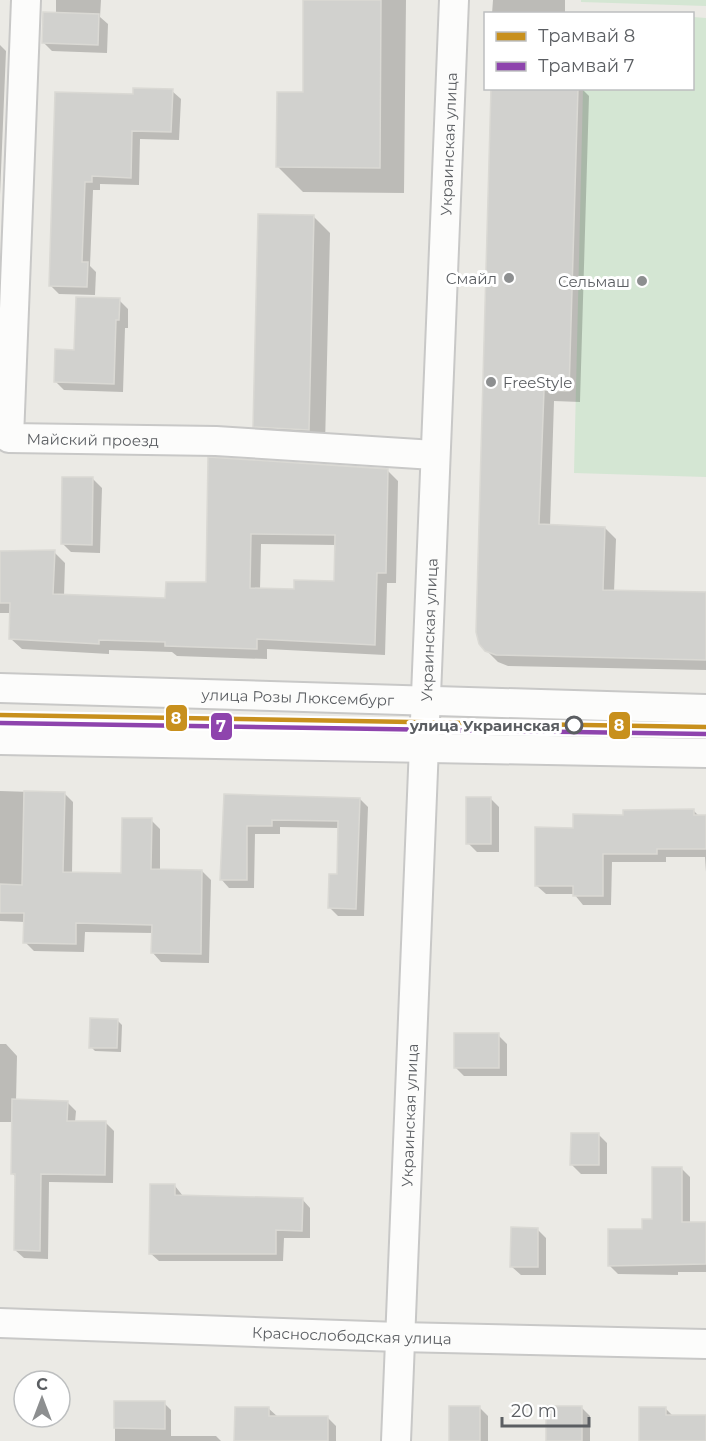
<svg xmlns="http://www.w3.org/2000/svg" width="706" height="1441" font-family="Montserrat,sans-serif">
  <rect width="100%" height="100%" fill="#ebeae5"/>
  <path fill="#d4e6d3" d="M 581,0 L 706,0 L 706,6 L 581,2 Z
    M 693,17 L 706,18 L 706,477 L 574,473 L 583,89 L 692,88 Z"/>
  <path fill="#0003" fill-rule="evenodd" d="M 56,0 L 101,0 L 100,17 L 108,24 L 107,53 L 52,51 L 43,42 L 56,14 Z
    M 305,0 L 406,0 L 404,193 L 303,192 L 278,167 L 304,94 Z
    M 493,0 L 565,0 L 565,14 L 492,14 Z
    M 0,45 L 6,51 L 0,195 Z
    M 491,88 L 581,88 L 589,96 L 580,402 L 554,401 L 550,526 L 605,528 L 616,539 L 614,592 L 706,594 L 706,670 L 508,666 L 498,662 L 486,650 L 478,632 Z
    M 172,91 L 181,99 L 179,140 L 140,139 L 139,185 L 100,184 L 100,190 L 93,190 L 90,266 L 96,272 L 95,295 L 59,294 L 50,285 L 57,93 L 134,96 Z
    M 314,217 L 330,233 L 325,446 L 271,443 L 254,426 Z
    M 119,300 L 128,309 L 128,328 L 125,328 L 123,392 L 64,390 L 55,381 L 76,351 Z
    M 210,459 L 387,470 L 398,481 L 396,583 L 387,583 L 385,655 L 267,649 L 267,659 L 177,656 L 172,652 L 109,650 L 109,654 L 22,649 L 11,639 L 12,613 L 0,613 L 0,552 L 54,552 L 65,563 L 64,596 L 167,600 L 208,584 ZM 261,544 L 336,545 L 336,583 L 295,590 L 260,589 Z
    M 93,479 L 102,488 L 100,553 L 71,552 L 62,543 Z
    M 0,791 L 64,793 L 73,802 L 72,874 L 122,875 L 151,820 L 160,829 L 160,870 L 202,871 L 211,880 L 209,963 L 161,962 L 153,953 L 153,933 L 85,932 L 84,952 L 34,951 L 25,942 L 25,922 L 0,921 Z
    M 226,795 L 360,799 L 368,807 L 364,916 L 338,916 L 330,908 L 339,876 L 339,828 L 280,827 L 280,834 L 255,834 L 254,888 L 229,888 L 221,879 Z
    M 490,798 L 499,807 L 499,852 L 477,852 L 468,843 Z
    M 694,811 L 700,817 L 706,817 L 706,872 L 705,857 L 666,857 L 666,862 L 612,862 L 611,905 L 583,905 L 574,894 L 546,894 L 537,886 L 574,830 L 625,817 Z
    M 117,1020 L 122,1025 L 121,1052 L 95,1051 L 91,1047 Z
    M 498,1035 L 507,1044 L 507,1076 L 464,1076 L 455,1067 Z
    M 0,1044 L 6,1044 L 17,1056 L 16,1101 L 67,1102 L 76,1111 L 75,1122 L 106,1123 L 114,1131 L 113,1183 L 49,1182 L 48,1259 L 24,1258 L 15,1250 L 16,1177 L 12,1173 L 13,1122 L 0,1122 Z
    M 598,1134 L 607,1143 L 607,1174 L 581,1174 L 572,1165 Z
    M 682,1169 L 690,1177 L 690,1223 L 706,1223 L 706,1272 L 678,1272 L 678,1275 L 618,1274 L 610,1266 L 653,1220 Z
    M 175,1186 L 183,1196 L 302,1199 L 310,1208 L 310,1238 L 284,1238 L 283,1261 L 159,1261 L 150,1253 Z
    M 537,1229 L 546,1238 L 546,1275 L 521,1275 L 512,1267 Z
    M 115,1403 L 164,1403 L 171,1410 L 171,1436 L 216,1436 L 221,1441 L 115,1441 Z
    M 479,1407 L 488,1416 L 488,1441 L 451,1441 Z
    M 581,1407 L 590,1416 L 590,1441 L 547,1441 Z
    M 268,1408 L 278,1417 L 327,1417 L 336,1426 L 336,1441 L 236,1441 Z
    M 666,1409 L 674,1417 L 706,1417 L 706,1441 L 640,1441 Z"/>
  <path fill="#d1d1ce" stroke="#dad9d4" stroke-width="1.5" fill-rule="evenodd" d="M 303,0 L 381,0 L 380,168 L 276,167 L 277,92 L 303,92 Z
    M 43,12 L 99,14 L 98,45 L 42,43 Z
    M 133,88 L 173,89 L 171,132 L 132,131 L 131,178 L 92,176 L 92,182 L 85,182 L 82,262 L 88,262 L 87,287 L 49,286 L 55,92 L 133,94 Z
    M 491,88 L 578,88 L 569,391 L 544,390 L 539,524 L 605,527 L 603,590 L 706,592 L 706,660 L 496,655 L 485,651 L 479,644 L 476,632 Z
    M 258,214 L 314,215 L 309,430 L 253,427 Z
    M 76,297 L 120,298 L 119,320 L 116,320 L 114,384 L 54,382 L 55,349 L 74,350 Z
    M 208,457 L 388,469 L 386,573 L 377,573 L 375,645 L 257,639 L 257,649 L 165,646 L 165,642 L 99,640 L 99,644 L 9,639 L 10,603 L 0,603 L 0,551 L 55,550 L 53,594 L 165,598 L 166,582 L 206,582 ZM 251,534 L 335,535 L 334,581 L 294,580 L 294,589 L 250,588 Z
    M 62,477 L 93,477 L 92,545 L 61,544 Z
    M 24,791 L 65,792 L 63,872 L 121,873 L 122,818 L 152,818 L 151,869 L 202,870 L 201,954 L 151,953 L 152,925 L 76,923 L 76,944 L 23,943 L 24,913 L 0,913 L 0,884 L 22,885 Z
    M 224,794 L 360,798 L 356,909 L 328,908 L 329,874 L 337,874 L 338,821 L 272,820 L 272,826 L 247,826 L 247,880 L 220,880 Z
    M 466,797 L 491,797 L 491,844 L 466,844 Z
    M 694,809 L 694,815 L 706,815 L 706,849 L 657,849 L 657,854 L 603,854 L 603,896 L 573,896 L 573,886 L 535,886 L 535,827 L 573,828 L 573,814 L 623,815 L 623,810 Z
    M 90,1018 L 118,1019 L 117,1048 L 89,1048 Z
    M 454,1033 L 499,1033 L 499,1068 L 454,1068 Z
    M 12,1099 L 68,1101 L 67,1121 L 106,1121 L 105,1175 L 41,1174 L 40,1251 L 14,1250 L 15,1174 L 11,1174 Z
    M 571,1133 L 599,1133 L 599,1165 L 570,1165 Z
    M 652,1167 L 682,1167 L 682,1222 L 706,1222 L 706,1264 L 608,1266 L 608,1229 L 642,1229 L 642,1219 L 652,1219 Z
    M 150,1184 L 175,1184 L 175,1195 L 303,1198 L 302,1231 L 276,1230 L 276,1254 L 149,1254 Z
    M 511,1227 L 538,1228 L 538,1267 L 510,1267 Z
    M 114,1401 L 165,1401 L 165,1429 L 114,1428 Z
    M 449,1406 L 480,1406 L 480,1441 L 449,1441 Z
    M 546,1406 L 582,1406 L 582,1441 L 546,1441 Z
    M 235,1407 L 269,1407 L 269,1416 L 328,1416 L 328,1441 L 234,1441 Z
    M 639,1407 L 666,1407 L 666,1415 L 706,1415 L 706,1441 L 639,1441 Z"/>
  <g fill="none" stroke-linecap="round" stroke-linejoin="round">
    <defs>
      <g id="minor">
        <path id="s1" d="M 26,0 L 9,438 L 216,441 L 434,455"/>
        <path id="s2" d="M 0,688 L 706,709"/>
        <path d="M 0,740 L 706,753"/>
        <path id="s3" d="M 0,1323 L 399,1337 L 706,1344"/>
        <path id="s4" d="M 396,1441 L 454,0"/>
      </g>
    </defs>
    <use href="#minor" stroke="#c8c8c7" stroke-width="32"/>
    <use href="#minor" stroke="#fcfcfb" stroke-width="28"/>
    <defs>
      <path id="tram-1" d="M 0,715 L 706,727"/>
      <path id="tram-2" d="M 0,723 L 706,734"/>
    </defs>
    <use href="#tram-1" stroke="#fff" stroke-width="9"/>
    <use href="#tram-2" stroke="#fff" stroke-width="9"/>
    <use href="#tram-1" stroke="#c8901d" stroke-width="4.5"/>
    <use href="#tram-2" stroke="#8e44ad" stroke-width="4.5"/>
  </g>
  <g fill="#8d8f90" stroke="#fff" stroke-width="2">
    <circle cx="509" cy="278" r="6"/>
    <circle cx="642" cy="281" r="6"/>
    <circle cx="491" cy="382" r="6"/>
  </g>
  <circle fill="#fff" stroke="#5b5e62" stroke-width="3" cx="574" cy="725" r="8"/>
  <g text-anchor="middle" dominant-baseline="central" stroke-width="6" stroke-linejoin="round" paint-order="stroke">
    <g font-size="15" fill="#5b5e62" stroke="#fff">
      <text stroke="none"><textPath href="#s4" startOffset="1298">Украинская улица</textPath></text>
      <text stroke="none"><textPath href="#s1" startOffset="522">Майский проезд</textPath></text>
      <text stroke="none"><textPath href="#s4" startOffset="812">Украинская улица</textPath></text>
      <text stroke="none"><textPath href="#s2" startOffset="298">улица Розы Люксембург</textPath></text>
      <text stroke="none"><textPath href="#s4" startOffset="326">Украинская улица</textPath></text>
      <text stroke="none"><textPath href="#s3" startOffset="352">Краснослободская улица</textPath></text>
    </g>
    <g font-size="15" fill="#5b5e62" stroke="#fff" text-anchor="end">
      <text x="497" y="278">Смайл</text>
      <text x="630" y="281">Сельмаш</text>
      <text x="503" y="382" text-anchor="start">FreeStyle</text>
    </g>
    <g font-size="15" font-weight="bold" fill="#5b5e62" stroke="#fff" text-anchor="end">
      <text x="560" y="725">улица Украинская</text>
    </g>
  </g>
  <g stroke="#fff" stroke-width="2">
    <rect x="165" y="704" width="23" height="28" rx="6" fill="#c8901d"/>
    <rect x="608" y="711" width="23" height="29" rx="6" fill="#c8901d"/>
    <rect x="210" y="712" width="23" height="29" rx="6" fill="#8e44ad"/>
  </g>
  <g font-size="16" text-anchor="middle" font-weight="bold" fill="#fff">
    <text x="176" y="724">8</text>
    <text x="619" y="731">8</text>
    <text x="221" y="732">7</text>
  </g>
  <rect x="484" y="12" width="210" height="78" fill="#ffffff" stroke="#bdbfc0" stroke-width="1.5"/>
  <rect x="496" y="32" width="30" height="9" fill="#c8901d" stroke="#bdbfc0" stroke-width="1.5"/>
  <text x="538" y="42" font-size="18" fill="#5b5e62">Трамвай 8</text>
  <rect x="496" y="62" width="30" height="9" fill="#8e44ad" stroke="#bdbfc0" stroke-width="1.5"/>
  <text x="538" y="72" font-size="18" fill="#5b5e62">Трамвай 7</text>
  <g transform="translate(42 1399)"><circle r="28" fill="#ffffff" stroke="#bdbfc0" stroke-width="1.5"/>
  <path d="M0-4.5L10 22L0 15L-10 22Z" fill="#8d8f90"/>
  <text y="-9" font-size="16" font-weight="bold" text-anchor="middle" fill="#5b5e62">С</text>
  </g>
  <path d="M502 1417v9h87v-9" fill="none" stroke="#5b5e62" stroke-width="3"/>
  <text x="511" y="1417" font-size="18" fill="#5b5e62" stroke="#ffffff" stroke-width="4.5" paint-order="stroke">20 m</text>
</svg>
